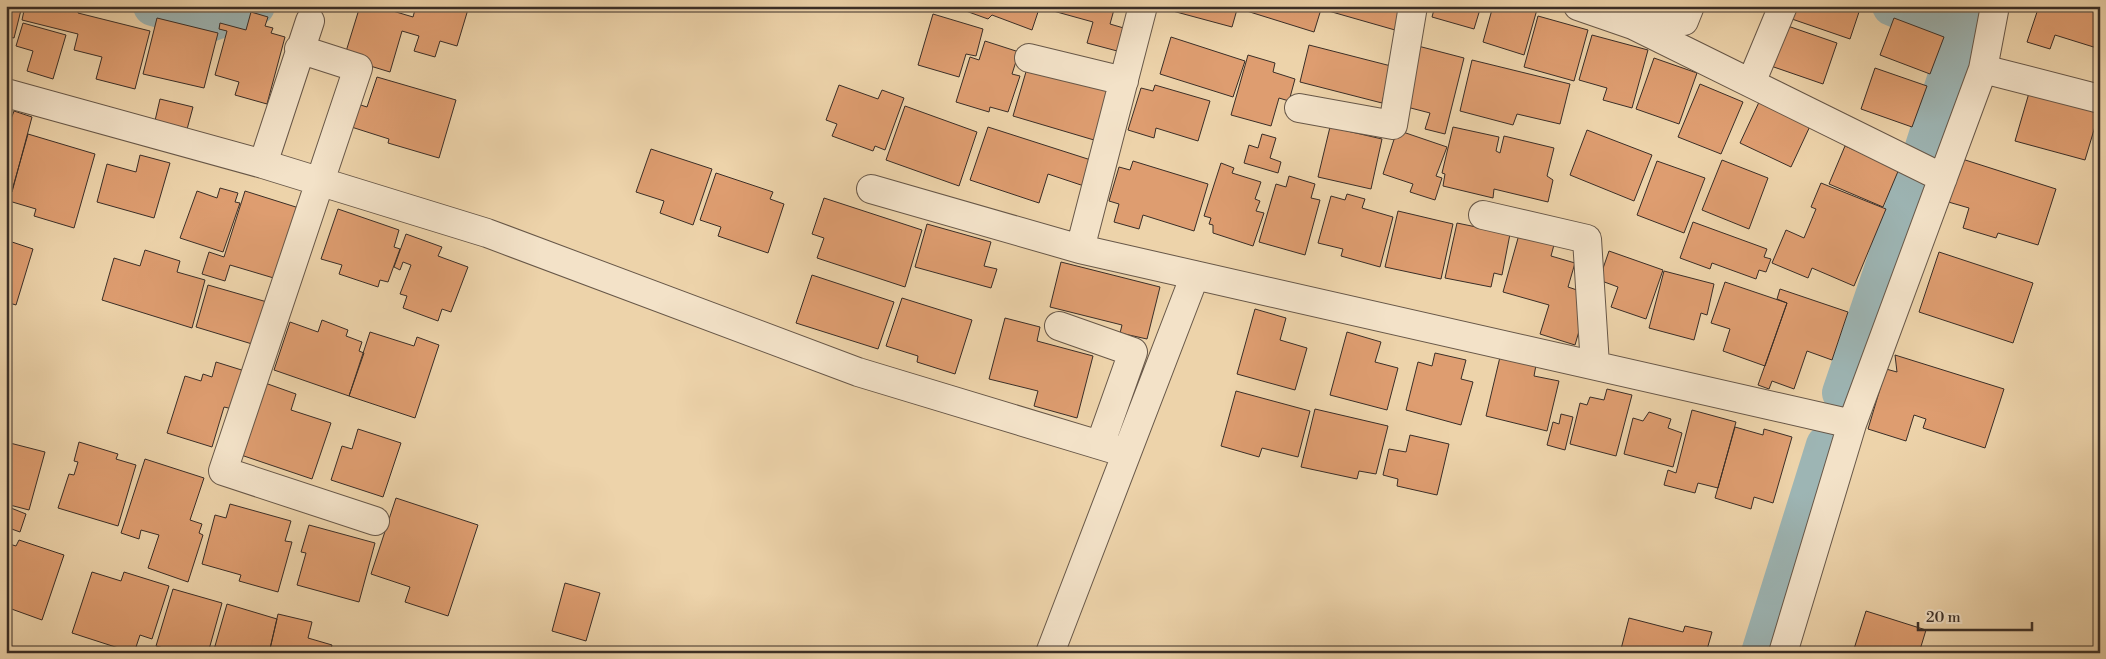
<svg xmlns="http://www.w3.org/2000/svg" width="2106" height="659" font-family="'Libre Bodoni',serif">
  <rect width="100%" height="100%" fill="#edd3aa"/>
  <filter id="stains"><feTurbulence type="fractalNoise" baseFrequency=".004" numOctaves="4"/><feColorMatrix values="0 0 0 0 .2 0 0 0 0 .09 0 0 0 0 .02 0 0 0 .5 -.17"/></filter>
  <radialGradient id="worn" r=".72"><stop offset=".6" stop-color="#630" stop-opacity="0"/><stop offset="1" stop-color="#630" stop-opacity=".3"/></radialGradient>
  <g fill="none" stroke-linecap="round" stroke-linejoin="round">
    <path stroke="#9db5b4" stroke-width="40" d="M 153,6 L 210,22 L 255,6
      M 1892,6 L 1915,16 L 1964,26
      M 1925,147 L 1964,26 L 1969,6
      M 1842,393 L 1912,187
      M 1761,653 L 1826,445"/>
  </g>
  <path fill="#de9d70" stroke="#3a2e27" d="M 6,6 L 22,6 L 14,38 L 6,36 Z
    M 25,6 L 79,6 L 78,13 L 150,31 L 135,89 L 96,79 L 102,57 L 74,50 L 78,34 L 22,20 Z
    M 360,6 L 376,6 L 413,17 L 416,6 L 469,6 L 457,46 L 440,41 L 435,57 L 414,51 L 419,36 L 402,31 L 390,72 L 344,58 Z
    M 952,6 L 1040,6 L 1032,30 L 992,15 L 988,19 Z
    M 1047,6 L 1115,6 L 1110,24 L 1127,29 L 1121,52 L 1087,43 L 1093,22 L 1046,9 Z
    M 1154,6 L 1238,6 L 1232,27 Z
    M 1238,6 L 1322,6 L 1314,32 L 1237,8 Z
    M 1326,6 L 1402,6 L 1395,30 L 1325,10 Z
    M 1435,6 L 1481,6 L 1474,29 L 1432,17 Z
    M 1493,6 L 1507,11 L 1508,6 L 1538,6 L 1524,55 L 1483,42 Z
    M 1793,6 L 1861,6 L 1850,39 L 1789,18 Z
    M 2039,6 L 2100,6 L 2100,49 L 2055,35 L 2050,49 L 2027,42 Z
    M 251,12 L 268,17 L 265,26 L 273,28 L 271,33 L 285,37 L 267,104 L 235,95 L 239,82 L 215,75 L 227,31 L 219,29 L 220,23 L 246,30 Z
    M 933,14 L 983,29 L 976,56 L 966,54 L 959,77 L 918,65 Z
    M 1538,16 L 1588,30 L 1574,81 L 1524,67 Z
    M 157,18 L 218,33 L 204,88 L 143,74 Z
    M 1894,18 L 1944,37 L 1930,74 L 1880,55 Z
    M 23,23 L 66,35 L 53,79 L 27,71 L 33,51 L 16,46 Z
    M 1782,24 L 1837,43 L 1823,84 L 1768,65 Z
    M 1592,35 L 1648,50 L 1632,108 L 1603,100 L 1607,88 L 1579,80 Z
    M 1171,37 L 1245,61 L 1233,97 L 1160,74 Z
    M 985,41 L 1019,52 L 1012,74 L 1020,76 L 1008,112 L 990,107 L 989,112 L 956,102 L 970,57 L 979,60 Z
    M 1309,45 L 1391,66 L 1382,103 L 1300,82 Z
    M 1418,46 L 1464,58 L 1445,134 L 1425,129 L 1430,113 L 1403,106 Z
    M 1248,55 L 1275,63 L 1273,72 L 1295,79 L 1289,101 L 1279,98 L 1271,126 L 1231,115 Z
    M 1654,58 L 1697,73 L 1679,124 L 1636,109 Z
    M 1472,60 L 1570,84 L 1560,124 L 1517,114 L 1513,125 L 1460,111 Z
    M 1028,65 L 1109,89 L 1094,140 L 1013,116 Z
    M 1875,68 L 1927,86 L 1912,127 L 1861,109 Z
    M 377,77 L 456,100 L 439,158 L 388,143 L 389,139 L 342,124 L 348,101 L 367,107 Z
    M 1700,84 L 1743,102 L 1721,154 L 1678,137 Z
    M 839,85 L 878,99 L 882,90 L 904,98 L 885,150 L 875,146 L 873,151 L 832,136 L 837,124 L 826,120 Z
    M 1155,85 L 1210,101 L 1198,141 L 1156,128 L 1154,138 L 1128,130 L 1141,88 L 1153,91 Z
    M 2029,93 L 2099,113 L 2085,160 L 2015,141 Z
    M 160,99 L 193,107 L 186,133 L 154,125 Z
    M 1760,100 L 1811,124 L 1791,167 L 1740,143 Z
    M 905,106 L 977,132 L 959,186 L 886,160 Z
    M 14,111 L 32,117 L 12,192 L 6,190 L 6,118 L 11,119 Z
    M 988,127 L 1094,161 L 1087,187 L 1048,174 L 1039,203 L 970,180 Z
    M 1330,127 L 1382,139 L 1371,189 L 1318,177 Z
    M 1453,127 L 1499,137 L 1496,151 L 1500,153 L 1504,136 L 1554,148 L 1547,176 L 1553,180 L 1548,202 L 1494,189 L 1493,198 L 1443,186 L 1445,174 L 1442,173 Z
    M 1397,130 L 1447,147 L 1436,176 L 1442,178 L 1435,200 L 1410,192 L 1413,184 L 1383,174 Z
    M 1587,130 L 1652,155 L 1634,201 L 1570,175 Z
    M 28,134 L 95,154 L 74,228 L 34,216 L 36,209 L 9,201 Z
    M 1262,134 L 1276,138 L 1270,158 L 1281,162 L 1278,173 L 1244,163 L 1249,145 L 1258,148 Z
    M 1845,146 L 1899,169 L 1883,207 L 1829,184 Z
    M 651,149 L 712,169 L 693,225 L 660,213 L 664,201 L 636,192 Z
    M 140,155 L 170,163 L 154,218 L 97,202 L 107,164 L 136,172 Z
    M 1959,158 L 2056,189 L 2038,245 L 1998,233 L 1996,238 L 1963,228 L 1969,208 L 1945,201 Z
    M 1722,160 L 1768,178 L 1749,229 L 1702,210 Z
    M 1133,161 L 1208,184 L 1194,231 L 1143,215 L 1139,229 L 1114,222 L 1119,204 L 1109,201 L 1119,167 L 1130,170 Z
    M 1657,161 L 1705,178 L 1684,233 L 1637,215 Z
    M 1221,163 L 1234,168 L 1232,173 L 1261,182 L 1255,199 L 1260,201 L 1256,211 L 1264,213 L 1253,246 L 1213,233 L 1213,225 L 1209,224 L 1211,218 L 1204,216 Z
    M 716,173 L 773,192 L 770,199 L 784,204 L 768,253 L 718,236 L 721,227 L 700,220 Z
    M 1289,176 L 1315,184 L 1311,198 L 1320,200 L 1305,255 L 1259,242 L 1276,184 L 1286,187 Z
    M 1821,183 L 1886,209 L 1854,286 L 1812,268 L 1808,278 L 1772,263 L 1786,230 L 1804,238 L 1816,209 L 1811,207 Z
    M 220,188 L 238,193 L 235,202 L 240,203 L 223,252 L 180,238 L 197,191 L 217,198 Z
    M 245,191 L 299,208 L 277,279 L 230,265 L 225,281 L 202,274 L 209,252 L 224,257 Z
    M 1347,194 L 1365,199 L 1362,208 L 1393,217 L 1380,267 L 1341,256 L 1343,249 L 1318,243 L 1331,196 L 1345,200 Z
    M 824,198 L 922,230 L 905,287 L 817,258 L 824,238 L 812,234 Z
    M 338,209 L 399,230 L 394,247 L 400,249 L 388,282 L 380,280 L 378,287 L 339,274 L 342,265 L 321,259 Z
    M 1398,211 L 1453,224 L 1441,279 L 1385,267 Z
    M 1693,222 L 1767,249 L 1764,257 L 1771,259 L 1766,272 L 1759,270 L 1756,279 L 1712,263 L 1710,269 L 1680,258 Z
    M 1457,223 L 1510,234 L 1502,275 L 1494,273 L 1491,287 L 1445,278 Z
    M 927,224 L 991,242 L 984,266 L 997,269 L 991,288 L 915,267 Z
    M 1520,231 L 1555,241 L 1551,256 L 1575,263 L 1568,287 L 1583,292 L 1586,307 L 1575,345 L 1540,334 L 1549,305 L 1503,292 Z
    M 406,234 L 442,247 L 438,256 L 468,267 L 451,312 L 442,309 L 438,321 L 403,308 L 407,296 L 400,294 L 411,265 L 403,262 L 400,270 L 394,267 Z
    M 6,240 L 33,249 L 16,305 L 6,302 Z
    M 145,250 L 180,261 L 177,272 L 205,280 L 192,328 L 102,300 L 114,258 L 140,266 Z
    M 1609,251 L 1663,270 L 1646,319 L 1611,307 L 1618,287 L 1599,280 Z
    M 1939,252 L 2033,283 L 2013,343 L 1919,312 Z
    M 1061,262 L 1160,287 L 1147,339 L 1120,333 L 1122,325 L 1050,307 Z
    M 1664,271 L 1714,284 L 1707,315 L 1701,313 L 1694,340 L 1649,328 Z
    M 812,275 L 894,302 L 878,349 L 796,323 Z
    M 1725,282 L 1787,303 L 1765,366 L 1723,351 L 1730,329 L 1711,323 Z
    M 208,285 L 274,304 L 262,347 L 196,327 Z
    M 1780,289 L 1848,312 L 1832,360 L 1807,351 L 1794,389 L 1772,381 L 1769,389 L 1758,385 L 1787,303 L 1777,299 Z
    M 902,298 L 972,320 L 955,374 L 917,362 L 918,356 L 886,346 Z
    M 1255,309 L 1286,318 L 1280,340 L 1307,348 L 1295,390 L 1237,374 Z
    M 1005,318 L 1040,327 L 1037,341 L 1093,356 L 1077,418 L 1034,406 L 1038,391 L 989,379 Z
    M 322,320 L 348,330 L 346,336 L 362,342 L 359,351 L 364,353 L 349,396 L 274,370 L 290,322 L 318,332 Z
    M 370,332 L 414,346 L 417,337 L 439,345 L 415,418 L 349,396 Z
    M 1347,332 L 1381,342 L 1375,362 L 1398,368 L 1387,410 L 1330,395 Z
    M 1435,353 L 1466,360 L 1461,379 L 1473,382 L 1461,425 L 1406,410 L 1418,362 L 1432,366 Z
    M 1895,355 L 2004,389 L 1985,448 L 1923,428 L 1926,419 L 1914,415 L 1906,441 L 1868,429 L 1886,369 L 1897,372 Z
    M 1500,357 L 1536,365 L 1534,376 L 1559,381 L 1547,431 L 1486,416 Z
    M 216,362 L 248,372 L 237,410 L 224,407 L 212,447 L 167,433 L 185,376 L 201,381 L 203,374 L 212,377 Z
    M 265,383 L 296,394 L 291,410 L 331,423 L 312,479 L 241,455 Z
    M 1607,389 L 1632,395 L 1616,456 L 1570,444 L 1580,403 L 1587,405 L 1590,397 L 1604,400 Z
    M 1236,391 L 1310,411 L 1298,457 L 1262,448 L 1259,457 L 1221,446 Z
    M 1315,409 L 1388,426 L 1376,474 L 1359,471 L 1357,479 L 1301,467 Z
    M 1692,410 L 1736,422 L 1718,488 L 1698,483 L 1695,493 L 1664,485 L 1668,470 L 1676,473 Z
    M 1649,412 L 1671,419 L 1668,428 L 1682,433 L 1673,467 L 1624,454 L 1633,418 L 1643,421 Z
    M 1561,414 L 1573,417 L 1565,450 L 1547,445 L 1553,422 L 1559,424 Z
    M 1735,427 L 1763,435 L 1764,429 L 1792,437 L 1773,503 L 1754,497 L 1751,509 L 1715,498 Z
    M 358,429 L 401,443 L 383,497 L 331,480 L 342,446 L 352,449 Z
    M 1410,435 L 1449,444 L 1437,495 L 1397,486 L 1398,479 L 1383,475 L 1389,449 L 1406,452 Z
    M 6,442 L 45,452 L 29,510 L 6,504 Z
    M 79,442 L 118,454 L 116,459 L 136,465 L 118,526 L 58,508 L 69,474 L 74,475 L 78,462 L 74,461 Z
    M 145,459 L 204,478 L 190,520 L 202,524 L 199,533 L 203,535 L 188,582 L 148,568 L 159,535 L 141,530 L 139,539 L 121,533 Z
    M 396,498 L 478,525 L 448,616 L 405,602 L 410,587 L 371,574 Z
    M 230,504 L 291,521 L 285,541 L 292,542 L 278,592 L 239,581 L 241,575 L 202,564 L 215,515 L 226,518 Z
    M 11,508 L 26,514 L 20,532 L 6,527 Z
    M 309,525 L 375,543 L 359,602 L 297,585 L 306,553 L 301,552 Z
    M 19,540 L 64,555 L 42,620 L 6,607 L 6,543 L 16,546 Z
    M 92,572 L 121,581 L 124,572 L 169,586 L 152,639 L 140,635 L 134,653 L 72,633 Z
    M 565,583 L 600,593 L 586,641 L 552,631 Z
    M 173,589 L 222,603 L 208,653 L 182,653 L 156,646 Z
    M 227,604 L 277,619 L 269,653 L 213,653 Z
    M 1866,611 L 1926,630 L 1919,653 L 1853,652 Z
    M 278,614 L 312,622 L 308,638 L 332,645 L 330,653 L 269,653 Z
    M 1629,618 L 1683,632 L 1685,626 L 1712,632 L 1706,653 L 1620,653 Z"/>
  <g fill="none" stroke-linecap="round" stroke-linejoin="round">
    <defs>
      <path id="minor" d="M 1143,6 L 1080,249 L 1852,424
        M 1578,6 L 1633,25 L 1943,178
        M 1648,6 L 1684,21 L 1690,6
        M 299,49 L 358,68 L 223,471 L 375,521
        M 1029,58 L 1124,81
        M 1983,69 L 2100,99
        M 1751,83 L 1783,6
        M 6,93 L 263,164 L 487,233 L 858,372 L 1126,453
        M 1299,108 L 1393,125 L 1413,6
        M 263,164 L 310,21
        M 871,189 L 1080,249
        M 1483,215 L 1587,239 L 1595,365
        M 1059,326 L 1133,352 L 1100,445
        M 1050,653 L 1195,275
        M 1783,653 L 1852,424 L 1983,69 L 1995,6"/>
    </defs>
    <use href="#minor" stroke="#675748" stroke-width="30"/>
    <use href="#minor" stroke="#f3e2c8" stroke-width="28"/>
  </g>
  <rect width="2106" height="659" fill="none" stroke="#edd3aa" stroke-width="25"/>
  <rect x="8" y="8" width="2091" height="644" fill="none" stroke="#3a2e27" stroke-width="2.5"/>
  <rect x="12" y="12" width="2081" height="634" fill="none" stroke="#3a2e27"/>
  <path d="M1918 622v8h114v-8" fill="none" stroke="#3a2e27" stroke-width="2.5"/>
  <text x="1926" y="622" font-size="15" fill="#3a2e27" stroke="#f3e2c8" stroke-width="4" paint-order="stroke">20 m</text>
  <rect width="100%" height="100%" filter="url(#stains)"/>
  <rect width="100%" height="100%" fill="url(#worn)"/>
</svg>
